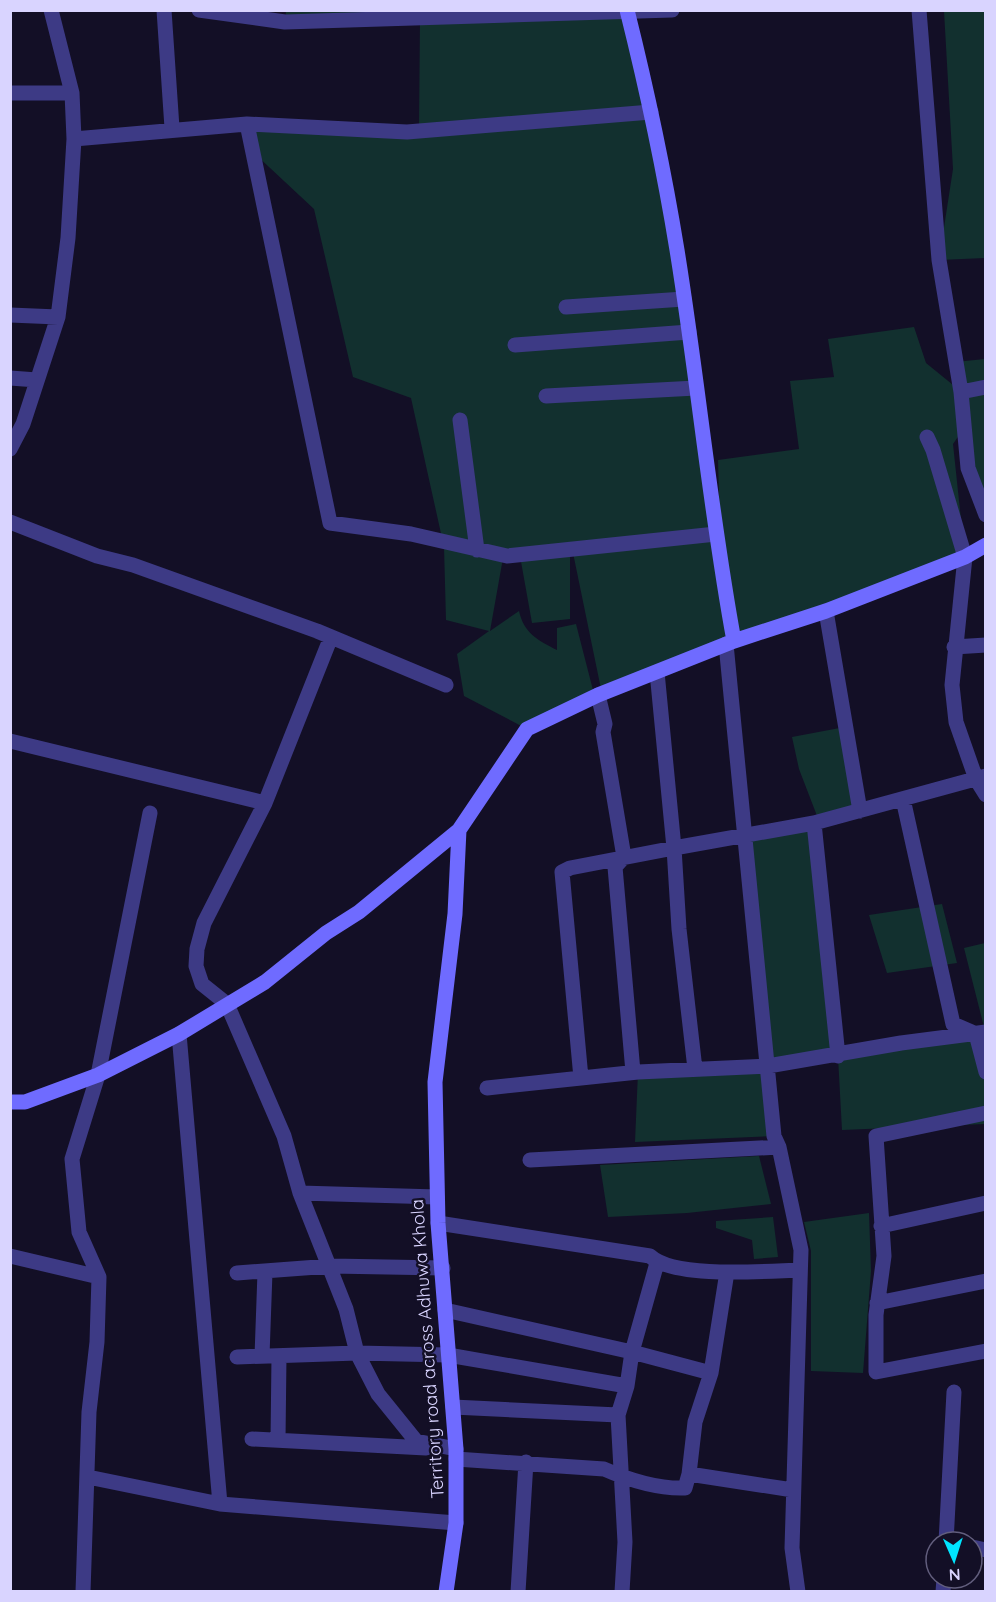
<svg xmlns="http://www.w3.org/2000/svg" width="996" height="1602" font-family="Quicksand,sans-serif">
  <rect width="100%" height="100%" fill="#130f26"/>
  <path fill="#12302f" d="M 286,11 L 627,11 L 682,299 L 721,566 L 718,460 L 799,449 L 790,381 L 834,377 L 828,339 L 914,327 L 926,363 L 958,389 L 955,362 L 985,359 L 985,515 L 962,431 L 953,444 L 965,557 L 601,689 L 572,548 L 522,552 L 442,538 L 411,398 L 353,377 L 314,209 L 254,153 L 247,124 L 419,130 L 420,19 L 285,22 Z
    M 944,11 L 985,11 L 985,258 L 939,260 L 953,169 Z
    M 444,547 L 503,558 L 490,631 L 519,611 C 524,633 537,640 557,650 L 557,628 L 576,624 L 594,694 L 527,729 L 464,696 L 457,654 L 489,631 L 446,620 Z
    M 570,550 L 570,619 L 532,623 L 520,556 Z
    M 845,727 L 860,811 L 820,821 L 838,1056 L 985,1035 L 985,1124 L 842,1130 L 838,1057 L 769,1066 L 774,1136 L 635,1142 L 638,1072 L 768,1066 L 744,837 L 819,821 L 799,769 L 792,737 Z
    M 942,904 L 957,963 L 887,973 L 869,915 Z
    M 985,943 L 985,1027 L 984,1027 L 964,948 Z
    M 759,1156 L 771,1204 L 687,1213 L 608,1217 L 600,1165 Z
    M 869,1213 L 871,1271 L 863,1373 L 811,1371 L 811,1251 L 804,1222 Z
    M 773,1217 L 778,1257 L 754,1259 L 752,1240 L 716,1228 L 716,1221 Z"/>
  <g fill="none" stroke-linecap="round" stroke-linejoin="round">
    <path stroke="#3d3a85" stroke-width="15" d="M 164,10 L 172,128
      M 199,10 L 285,22 L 672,10
      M 919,10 L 939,260 L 961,392 L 968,468 L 986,515
      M 10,93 L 72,93
      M 247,124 L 330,523 L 411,534 L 507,556 L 716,534
      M 74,139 L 247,124 L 407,132 L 651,112
      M 566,307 L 684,299
      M 10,315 L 58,317
      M 515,345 L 689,332
      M 10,378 L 37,380
      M 961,392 L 986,387
      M 546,396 L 696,388
      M 460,420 L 477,550
      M 927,437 L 933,450 L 965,557 L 952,685 L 956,722 L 976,779 L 986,795
      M 10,449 L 23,424 L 58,317 L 68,238 L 74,139 L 72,93 L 51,10
      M 10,522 L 97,556 L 133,565 L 317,631 L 446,685
      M 826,611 L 860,811
      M 331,637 L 265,803 L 204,923 L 197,949 L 196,966 L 202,984 L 227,1004 L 284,1136 L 300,1193 L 346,1309 L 357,1353 L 378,1394 L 416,1441 L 456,1449
      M 726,644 L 774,1136 L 779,1147 L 801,1250 L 792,1548 L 798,1592
      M 954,647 L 986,645
      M 598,695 L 605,724 L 603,732 L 624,857 L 615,867 L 633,1072
      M 10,741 L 265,803
      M 903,799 L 953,1024 L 976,1034 L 986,1072
      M 814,823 L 986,776
      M 179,1034 L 220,1504
      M 695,1069 L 679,929 L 674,848 L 814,823 L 838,1056
      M 581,1078 L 562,872 L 570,868 L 674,848 L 657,672
      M 487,1088 L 638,1072 L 768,1066 L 901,1043 L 986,1032
      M 986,1113 L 876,1136 L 884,1256 L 876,1315 L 876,1372 L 986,1351
      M 530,1160 L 779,1147
      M 300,1193 L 437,1197
      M 438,1223 L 650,1256 C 674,1279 766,1271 800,1270
      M 881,1226 L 986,1203
      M 10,1256 L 99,1277
      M 657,1263 L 632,1352 L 711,1373
      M 727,1272 L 711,1373 L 695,1422 L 689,1474 L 793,1490
      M 237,1273 L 331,1266 L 443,1268
      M 877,1303 L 986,1281
      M 445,1310 L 632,1352 L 627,1386 L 618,1415 L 625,1542 L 622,1592
      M 262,1356 L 265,1272
      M 237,1357 L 357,1353 L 448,1355 L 627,1386
      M 453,1407 L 618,1415
      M 252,1439 L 426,1448
      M 278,1440 L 279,1356
      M 456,1459 L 604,1469 C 629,1480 657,1489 685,1488 L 689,1474
      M 88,1477 L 220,1504 L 456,1523
      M 946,1542 L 954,1392
      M 972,1547 L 986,1550
      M 83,1592 L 89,1412 L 97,1342 L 99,1277 L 79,1232 L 72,1159 L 98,1075 L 150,813
      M 518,1592 L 526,1462
      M 943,1592 L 944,1578"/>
    <path stroke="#6f6bff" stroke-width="15" d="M 627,10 C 647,90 664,170 677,250 C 698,380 710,511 734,641
      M 10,1102 L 25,1102 L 98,1075 L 179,1034 L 265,982 L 326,933 L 359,912 L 459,830 L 527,729 L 598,695 L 734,641 L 826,611 L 965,557 L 986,545
      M 446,1592 L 456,1523 L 456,1449 L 438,1223 L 435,1082 L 455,914 L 459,830"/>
  </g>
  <g text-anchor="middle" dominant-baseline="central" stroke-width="5" stroke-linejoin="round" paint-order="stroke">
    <g font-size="18" fill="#d9d4ff" stroke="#130f26">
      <text transform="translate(427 1349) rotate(-94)">Territory road across Adhuwa Khola</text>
    </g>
  </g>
  <rect width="996" height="1602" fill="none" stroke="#d9d4ff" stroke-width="24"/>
  <g transform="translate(954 1560) rotate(177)"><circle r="28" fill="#130f26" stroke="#625e7d" stroke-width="1.5"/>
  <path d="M0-4.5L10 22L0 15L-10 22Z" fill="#00e5ff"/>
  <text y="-9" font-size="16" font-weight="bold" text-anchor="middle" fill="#d9d4ff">N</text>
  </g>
</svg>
